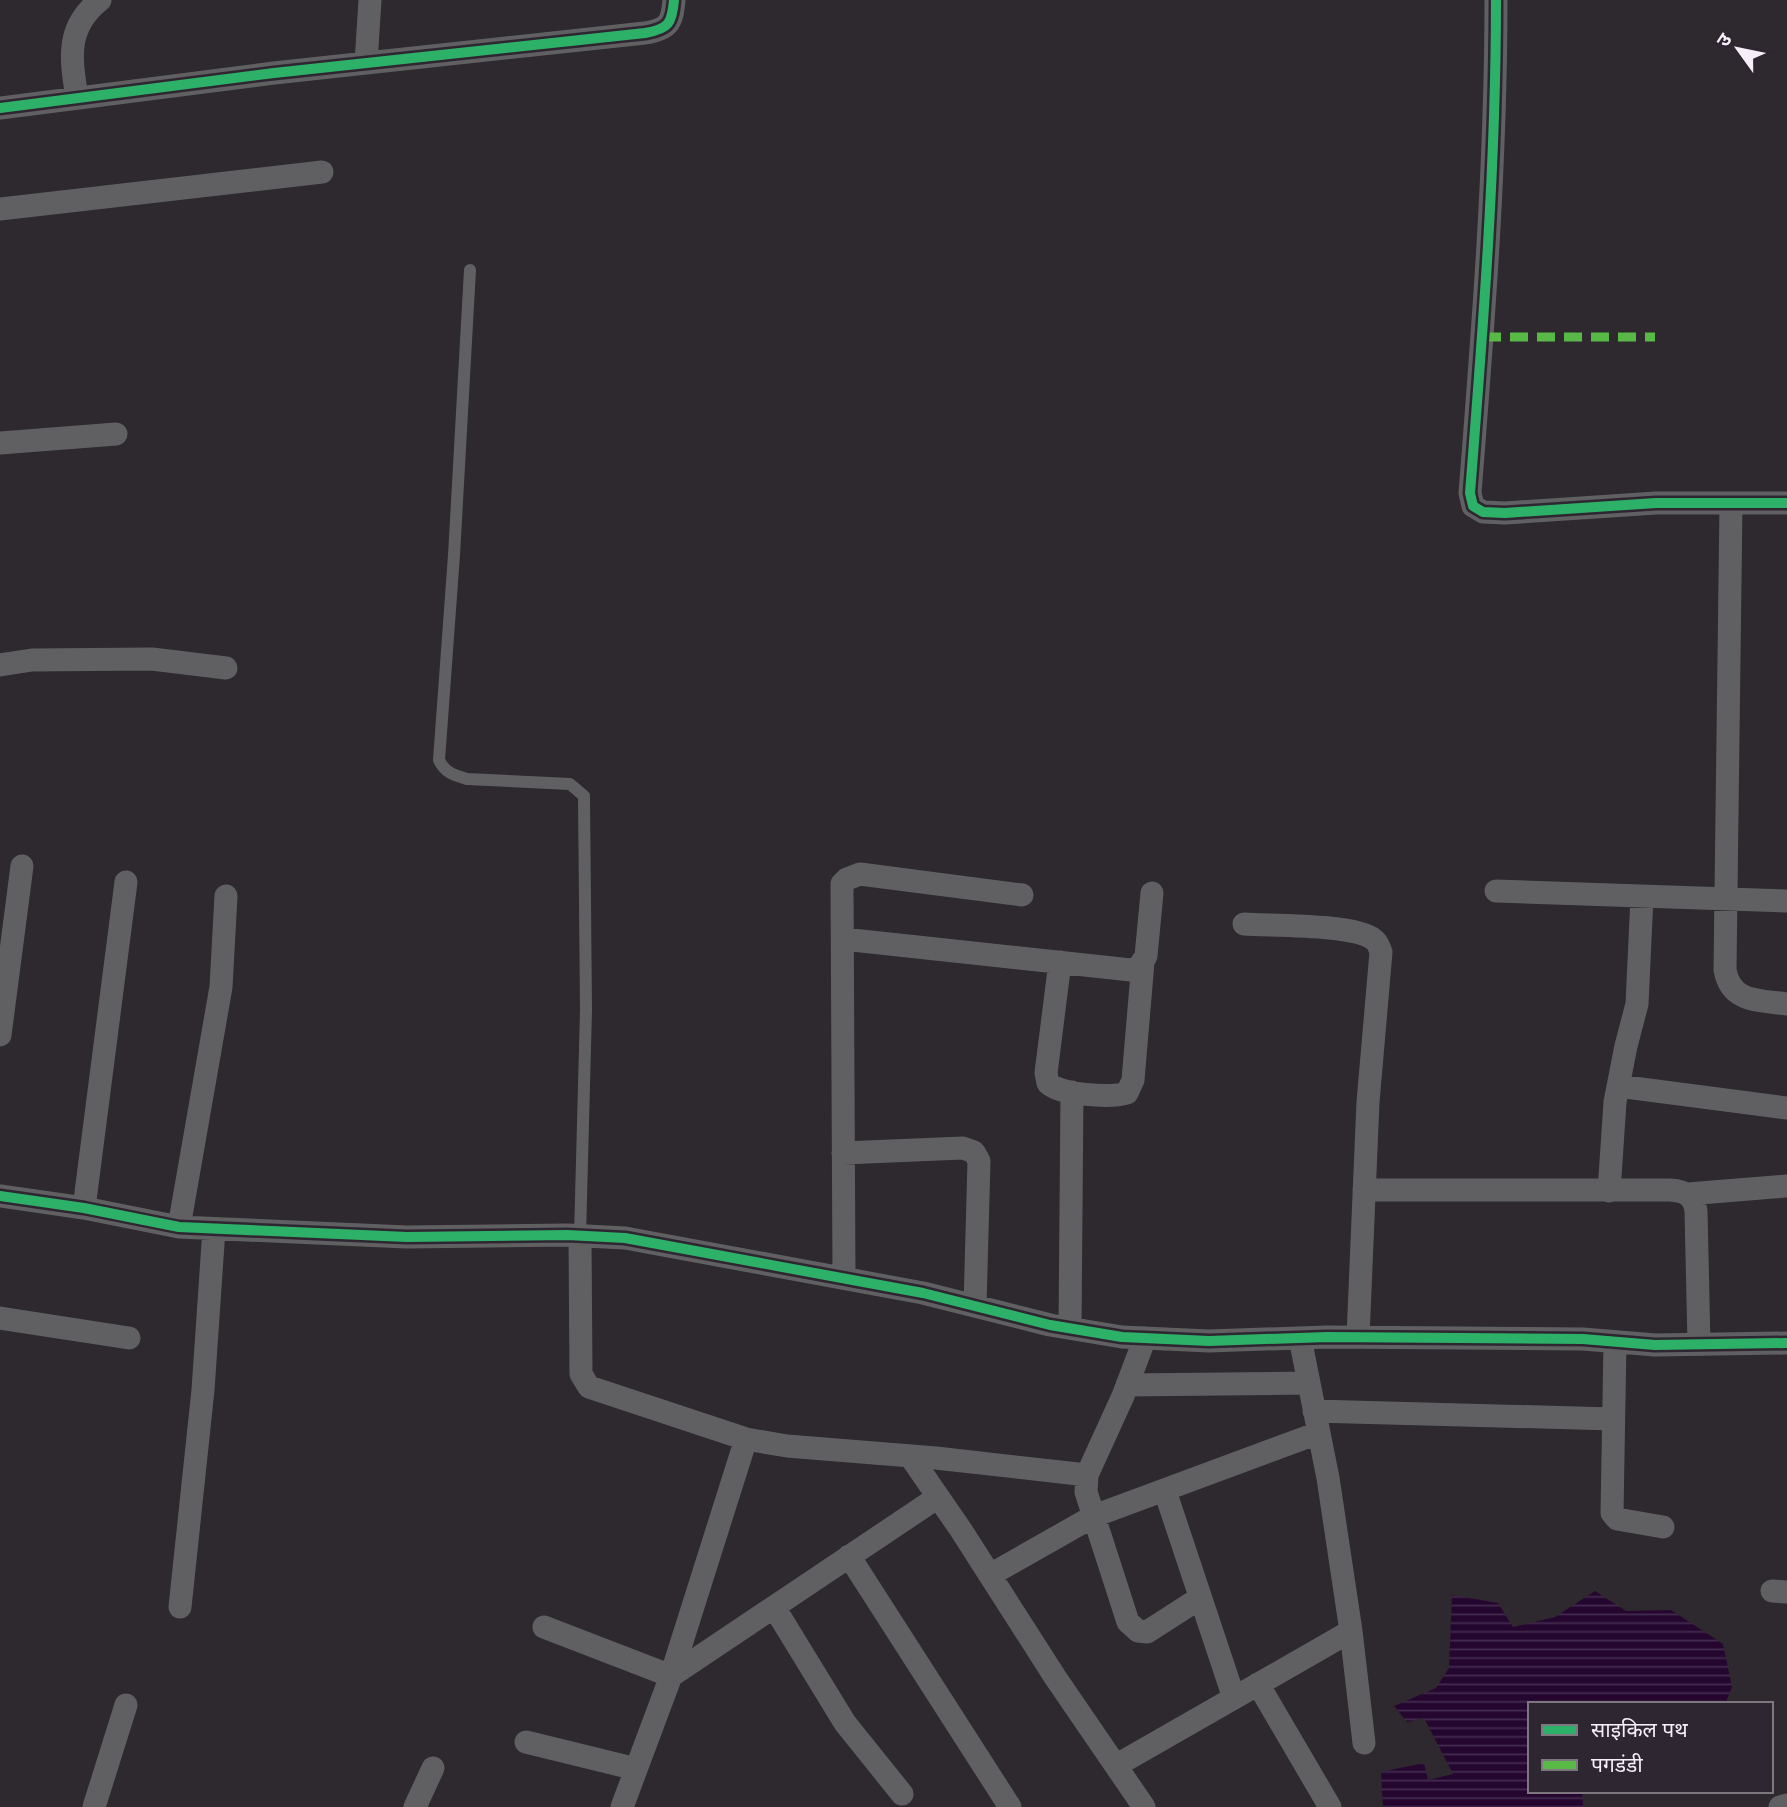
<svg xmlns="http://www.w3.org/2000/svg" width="1787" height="1807" font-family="Mulish,'Noto Sans Devanagari',sans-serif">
  <defs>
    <pattern id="water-rules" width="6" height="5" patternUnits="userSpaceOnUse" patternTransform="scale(1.75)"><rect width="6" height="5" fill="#24062f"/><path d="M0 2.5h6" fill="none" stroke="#442b4e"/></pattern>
  </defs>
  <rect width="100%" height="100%" fill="#2d292e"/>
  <path fill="url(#water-rules)" d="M 1595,1591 L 1626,1611 L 1671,1610 L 1723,1644 L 1732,1687 L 1725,1704 L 1530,1704 L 1530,1791 L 1582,1791 L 1583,1807 L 1383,1807 L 1381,1772 L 1424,1763 L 1428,1780 L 1453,1774 L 1424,1718 L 1407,1722 L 1394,1706 L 1436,1688 L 1449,1668 L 1452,1595 L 1498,1603 L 1513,1627 L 1555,1617 Z"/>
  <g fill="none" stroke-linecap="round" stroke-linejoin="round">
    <path stroke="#606062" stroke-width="12" d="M 470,270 L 454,555 L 439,760 C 445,773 454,775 467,779 L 570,784 L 584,796 L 586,1010 L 580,1236"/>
    <path stroke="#606062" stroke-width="23" d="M 1496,0 C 1496,165 1483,329 1470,493 L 1473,506 L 1483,512 L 1505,513 L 1656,503 L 1787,503
      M 366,63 L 370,0
      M 77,98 C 71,59 65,28 100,0
      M 0,108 L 274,73 L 645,33 C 669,29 672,23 674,0
      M 0,209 L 322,172
      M 0,443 L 116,434
      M 1731,503 L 1725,970 C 1731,1003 1759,1000 1787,1004
      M 0,665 L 32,660 L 152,659 L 226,668
      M 1496,891 L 1787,901
      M 1244,924 C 1272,926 1354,924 1373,939 C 1378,942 1379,947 1381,952 L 1368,1102 L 1358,1337
      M 843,939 L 1131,970 L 1139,967 L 1146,956 L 1152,893
      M 1060,962 L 1046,1073 L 1048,1083 C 1060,1095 1110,1098 1127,1093 L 1133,1080 L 1143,962
      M 0,1035 L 22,866
      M 1618,1086 L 1787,1108
      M 843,1153 L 963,1148 L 974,1152 L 979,1161 L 975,1306
      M 1364,1190 L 1670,1190 C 1686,1191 1694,1196 1696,1211 L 1699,1344
      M 1609,1191 L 1615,1102 L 1626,1046 L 1637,1004 L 1642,897
      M 1688,1194 L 1787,1186
      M 0,1196 L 84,1208 L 179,1227 L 407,1237 L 567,1235 L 625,1238 L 923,1293 L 1050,1325 L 1122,1337 L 1209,1341 L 1327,1337 L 1583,1339 L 1655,1345 L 1787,1343
      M 84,1208 L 126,882
      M 179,1227 L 221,987 L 226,896
      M 580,1236 L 581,1374 L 589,1387 L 746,1439 L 787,1446 L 936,1458 L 1087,1475
      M 844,1278 L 842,884 L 847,879 L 860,874 L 1022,895
      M 0,1318 L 129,1338
      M 1070,1328 L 1072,1092
      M 1145,1338 L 1123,1396 L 1087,1475 L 1086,1492 L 1128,1622 L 1138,1631 L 1147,1632 L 1200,1598
      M 1300,1338 L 1328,1478 L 1351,1631 L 1364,1743
      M 1615,1342 L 1612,1513 L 1617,1519 L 1663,1527
      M 1127,1385 L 1308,1383
      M 1314,1411 L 1613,1419
      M 910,1456 L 961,1530 L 1055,1677 L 1144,1807
      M 1165,1491 L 1234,1698
      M 849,1556 L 1010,1807
      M 990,1575 L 1094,1516 L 1318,1433
      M 1772,1591 L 1787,1592
      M 180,1607 L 203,1390 L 214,1229
      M 774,1607 L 845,1723 L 902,1794
      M 544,1627 L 671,1676 L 938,1497
      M 1258,1684 L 1330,1807
      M 526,1742 L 636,1769
      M 1117,1765 L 1351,1631
      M 94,1807 L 126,1705
      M 415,1807 L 433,1768
      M 622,1807 L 671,1676 L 746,1439
      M 1780,1807 L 1787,1805"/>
    <path stroke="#58b947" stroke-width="9" stroke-dasharray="18 9" stroke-linecap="butt" d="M 1483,337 L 1655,337"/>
    <defs>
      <path id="cycleway" d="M 1496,0 C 1496,165 1483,329 1470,493 L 1473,506 L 1483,512 L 1505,513 L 1656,503 L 1787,503
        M 0,108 L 274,73 L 645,33 C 669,29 672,23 674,0
        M 0,1196 L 84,1208 L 179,1227 L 407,1237 L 567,1235 L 625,1238 L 923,1293 L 1050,1325 L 1122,1337 L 1209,1341 L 1327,1337 L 1583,1339 L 1655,1345 L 1787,1343"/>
    </defs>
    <use href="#cycleway" stroke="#2e2631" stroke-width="15"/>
    <use href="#cycleway" stroke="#2db169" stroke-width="10"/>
  </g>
  <rect x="1528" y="1702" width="245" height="91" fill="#2e2631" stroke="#7e7780" stroke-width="2"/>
  <rect x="1542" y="1725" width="35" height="10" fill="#2db169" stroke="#7e7780" stroke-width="2"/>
  <text x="1591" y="1737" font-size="21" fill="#f5f0f7">साइकिल पथ</text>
  <rect x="1542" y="1760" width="35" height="10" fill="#58b947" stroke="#7e7780" stroke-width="2"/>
  <text x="1591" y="1772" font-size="21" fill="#f5f0f7">पगडंडी</text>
  <g transform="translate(1738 49) rotate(303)" stroke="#2e2631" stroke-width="5" paint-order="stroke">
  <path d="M0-5L12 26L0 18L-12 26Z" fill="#f5f0f7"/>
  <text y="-10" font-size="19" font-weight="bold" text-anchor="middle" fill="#f5f0f7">उ</text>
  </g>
</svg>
